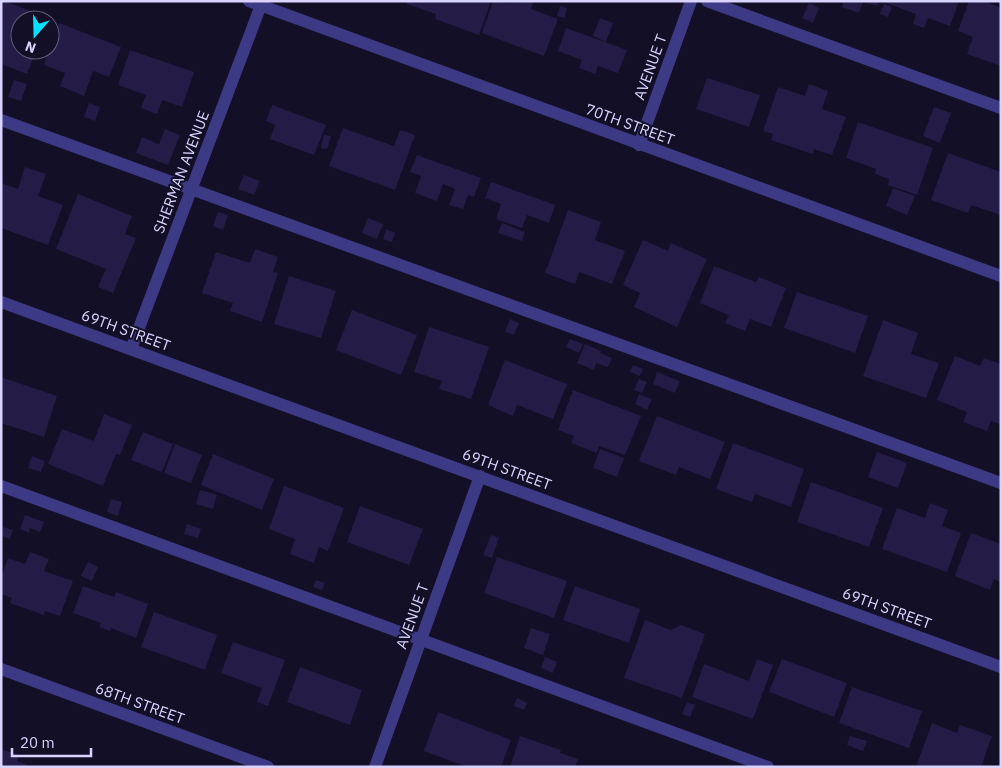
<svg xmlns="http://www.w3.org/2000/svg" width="1002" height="768" font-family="'IBM Plex Sans',sans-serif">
  <rect width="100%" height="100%" fill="#130f26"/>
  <path fill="#241b47" d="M 1,1 L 5,1 L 48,18 L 47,20 L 20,20 L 20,50 L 36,50 L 27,74 L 1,64 Z
    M 407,1 L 491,1 L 479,35 L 435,19 L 436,14 L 407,4 Z
    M 493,1 L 513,3 L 513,1 L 533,1 L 531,9 L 558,19 L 544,56 L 482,33 Z
    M 844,1 L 879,1 L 877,6 L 863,2 L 859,13 L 842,7 Z
    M 886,1 L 959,1 L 950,26 L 928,18 L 924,28 L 913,24 L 916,14 L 886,3 Z
    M 969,1 L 983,1 L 1001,8 L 1001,66 L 967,54 L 973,37 L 958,31 Z
    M 809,3 L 819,8 L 813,23 L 802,18 Z
    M 884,4 L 892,7 L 888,17 L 880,14 Z
    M 560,6 L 567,8 L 565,18 L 557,16 Z
    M 600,18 L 613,23 L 606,42 L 593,36 Z
    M 59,23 L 121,47 L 109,77 L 93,71 L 84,96 L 60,86 L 65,73 L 44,65 Z
    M 566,28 L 627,50 L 618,73 L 598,66 L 595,74 L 579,68 L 582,60 L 558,51 Z
    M 130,50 L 194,72 L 182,107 L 162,100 L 157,114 L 141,108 L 146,95 L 118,85 Z
    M 707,78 L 760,95 L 749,127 L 696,109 Z
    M 14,80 L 27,84 L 21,101 L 8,97 Z
    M 809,84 L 828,91 L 822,109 L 846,117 L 832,155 L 814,149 L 813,154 L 771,140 L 773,134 L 763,131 L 778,87 L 805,96 Z
    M 89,103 L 100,107 L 95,121 L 84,117 Z
    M 272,105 L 326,125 L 314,155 L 270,139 L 275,125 L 266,121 Z
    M 934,107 L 951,113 L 940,143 L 923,136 Z
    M 858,122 L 933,148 L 917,195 L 888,185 L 889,179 L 875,174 L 876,169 L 846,158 Z
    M 343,128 L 394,146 L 400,130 L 415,135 L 395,190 L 329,166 Z
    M 165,129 L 180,135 L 168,165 L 136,153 L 142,137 L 159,144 Z
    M 324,135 L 331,136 L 327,149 L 321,148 Z
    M 948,153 L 1001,172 L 1001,215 L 971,205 L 968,213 L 931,200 Z
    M 417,155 L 481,178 L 474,197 L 468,195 L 463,209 L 449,205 L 455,189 L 443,184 L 437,201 L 415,193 L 421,176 L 410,172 Z
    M 25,167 L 46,174 L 38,196 L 63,205 L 48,245 L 1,228 L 1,183 L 18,189 Z
    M 244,175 L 260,181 L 254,195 L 238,189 Z
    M 491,182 L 555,205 L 549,223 L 527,215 L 522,228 L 496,219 L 501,204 L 485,198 Z
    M 893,188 L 915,196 L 907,215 L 886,206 Z
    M 78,194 L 132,216 L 125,234 L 136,238 L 113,293 L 98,287 L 106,269 L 56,249 Z
    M 568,210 L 601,222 L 595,240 L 625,251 L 612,284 L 579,272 L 575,284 L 545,273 Z
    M 218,212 L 228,215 L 223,230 L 213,226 Z
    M 368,218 L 383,224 L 377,239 L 362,233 Z
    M 502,223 L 525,232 L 522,241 L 498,233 Z
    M 386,229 L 395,233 L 392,242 L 383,239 Z
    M 643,240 L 668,251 L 671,243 L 707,259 L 677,327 L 634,307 L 640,293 L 623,285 Z
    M 255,249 L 278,257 L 273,272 L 278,273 L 262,322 L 230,311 L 233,303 L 202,293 L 216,252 L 250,263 Z
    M 714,266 L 756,282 L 759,277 L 786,288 L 771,327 L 750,319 L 745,331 L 725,323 L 729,315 L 700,303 Z
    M 289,276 L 336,291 L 321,338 L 274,324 Z
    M 797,292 L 868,316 L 855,353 L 784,328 Z
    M 352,310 L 417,335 L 401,375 L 336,350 Z
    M 510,319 L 519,323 L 514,335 L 505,332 Z
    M 883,320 L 918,333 L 911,354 L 939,363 L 926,398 L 863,376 Z
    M 429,327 L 489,347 L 471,399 L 439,389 L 442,381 L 414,372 Z
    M 570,339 L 583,344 L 579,353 L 566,347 Z
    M 585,344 L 601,351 L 600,353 L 612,358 L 608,367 L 596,363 L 594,370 L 577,363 Z
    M 955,356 L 980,366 L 984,358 L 1001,364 L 1000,424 L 991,421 L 987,431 L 963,422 L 967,412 L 937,400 Z
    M 505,360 L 567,384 L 553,419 L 517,405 L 513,416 L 488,405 Z
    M 633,365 L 643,369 L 640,376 L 630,372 Z
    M 657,372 L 680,381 L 675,393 L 653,384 Z
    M 1,377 L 57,396 L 44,437 L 1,423 Z
    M 639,379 L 647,382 L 642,393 L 634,390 Z
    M 573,390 L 641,416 L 625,455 L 599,446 L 597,453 L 571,443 L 574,436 L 558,430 Z
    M 639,394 L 652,399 L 647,410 L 635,404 Z
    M 104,414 L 132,425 L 120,455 L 116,454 L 103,486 L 48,464 L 62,429 L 94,441 Z
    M 657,416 L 725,442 L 710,479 L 679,467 L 676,475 L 639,461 Z
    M 143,432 L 173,444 L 162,472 L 131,460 Z
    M 733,443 L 804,469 L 791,507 L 755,494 L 752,502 L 716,489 Z
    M 175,444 L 202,455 L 191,483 L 164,473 Z
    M 600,449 L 624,458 L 617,477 L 593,468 Z
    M 877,452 L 907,463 L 898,488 L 868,477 Z
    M 213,454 L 274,479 L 262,510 L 201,485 Z
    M 32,456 L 45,461 L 41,472 L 28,468 Z
    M 811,482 L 883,508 L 869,547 L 797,522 Z
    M 284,486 L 344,508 L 328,551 L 319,547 L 314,563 L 290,554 L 295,539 L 269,529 Z
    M 200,490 L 217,495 L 213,509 L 196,504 Z
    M 111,499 L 122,502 L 118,516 L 107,512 Z
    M 930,503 L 948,510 L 942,526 L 961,533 L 947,572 L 882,549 L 897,508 L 925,518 Z
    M 360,506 L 423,529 L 409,565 L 347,542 Z
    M 25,515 L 44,522 L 40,532 L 30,528 L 29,533 L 20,529 Z
    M 187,524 L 201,529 L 198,538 L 184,534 Z
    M 3,527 L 13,530 L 10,539 L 1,536 Z
    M 971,533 L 1001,544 L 1001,582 L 994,579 L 990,590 L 955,576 Z
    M 491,535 L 499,538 L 492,558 L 483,555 Z
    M 30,552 L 49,559 L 44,571 L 73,581 L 60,616 L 45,611 L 44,615 L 10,603 L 12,598 L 1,594 L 1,578 L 8,558 L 25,564 Z
    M 497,557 L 567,581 L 554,618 L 484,593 Z
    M 88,562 L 98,567 L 92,581 L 81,576 Z
    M 316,580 L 325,583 L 322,590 L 313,587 Z
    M 83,586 L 114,597 L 116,592 L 148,604 L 136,638 L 111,628 L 110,631 L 99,627 L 101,623 L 73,613 Z
    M 575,586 L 640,609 L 629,643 L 563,620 Z
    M 154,612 L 217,635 L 205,670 L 141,647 Z
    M 645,620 L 671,630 L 681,625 L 705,634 L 682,698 L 624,678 Z
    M 531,628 L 550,634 L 543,655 L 524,648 Z
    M 233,642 L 285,660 L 268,706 L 257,702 L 262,688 L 221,673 Z
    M 545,657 L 557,662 L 553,673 L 541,668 Z
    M 757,659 L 773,665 L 753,719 L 692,697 L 704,664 L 749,681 Z
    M 782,659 L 847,683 L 834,717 L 769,692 Z
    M 300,667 L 362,690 L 350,725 L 287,702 Z
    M 852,687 L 922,711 L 909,748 L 839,723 Z
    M 517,698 L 527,703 L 524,710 L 514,706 Z
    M 687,702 L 695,705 L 690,717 L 682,714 Z
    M 438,712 L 511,740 L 501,767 L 467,767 L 424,751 Z
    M 932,723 L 957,733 L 960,725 L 992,736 L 981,767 L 916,767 Z
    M 520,736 L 561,750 L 560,753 L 578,759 L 575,767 L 510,767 Z
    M 850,736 L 867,741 L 863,751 L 847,745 Z
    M 1,749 L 19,755 L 17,761 L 28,765 L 27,767 L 1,767 Z"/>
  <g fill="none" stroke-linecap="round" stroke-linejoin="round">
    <path stroke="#3d3a85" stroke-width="12" d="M 249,1 L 1001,276
      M 707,1 L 1001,108
      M 1,120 L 1001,483
      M 639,145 L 691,1
      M 1,302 L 1001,667
      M 131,349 L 261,5
      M 1,486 L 768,767
      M 1,669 L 268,767
      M 375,767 L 480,476"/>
  </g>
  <g text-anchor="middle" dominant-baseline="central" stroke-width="4" stroke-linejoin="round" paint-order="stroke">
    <g font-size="15" fill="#d9d4ff" stroke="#130f26">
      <text transform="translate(650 67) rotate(-70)">AVENUE T</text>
      <text transform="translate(630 124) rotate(20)">70TH STREET</text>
      <text transform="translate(181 172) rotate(-69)">SHERMAN AVENUE</text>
      <text transform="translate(126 330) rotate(20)">69TH STREET</text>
      <text transform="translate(507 469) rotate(20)">69TH STREET</text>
      <text transform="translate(887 608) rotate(20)">69TH STREET</text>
      <text transform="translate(412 616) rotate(-70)">AVENUE T</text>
      <text transform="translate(140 703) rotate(20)">68TH STREET</text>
    </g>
  </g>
  <rect width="1002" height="768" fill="none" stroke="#d9d4ff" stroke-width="5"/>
  <g transform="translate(35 35) rotate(200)"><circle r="24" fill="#130f26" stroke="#625e7d"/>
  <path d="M0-4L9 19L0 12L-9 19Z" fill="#00e5ff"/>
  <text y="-8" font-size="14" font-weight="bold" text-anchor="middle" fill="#d9d4ff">N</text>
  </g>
  <path d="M12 748v8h79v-8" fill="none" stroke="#d9d4ff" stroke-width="2.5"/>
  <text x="20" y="748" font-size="15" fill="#d9d4ff" stroke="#130f26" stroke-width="4" paint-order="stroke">20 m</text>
</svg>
